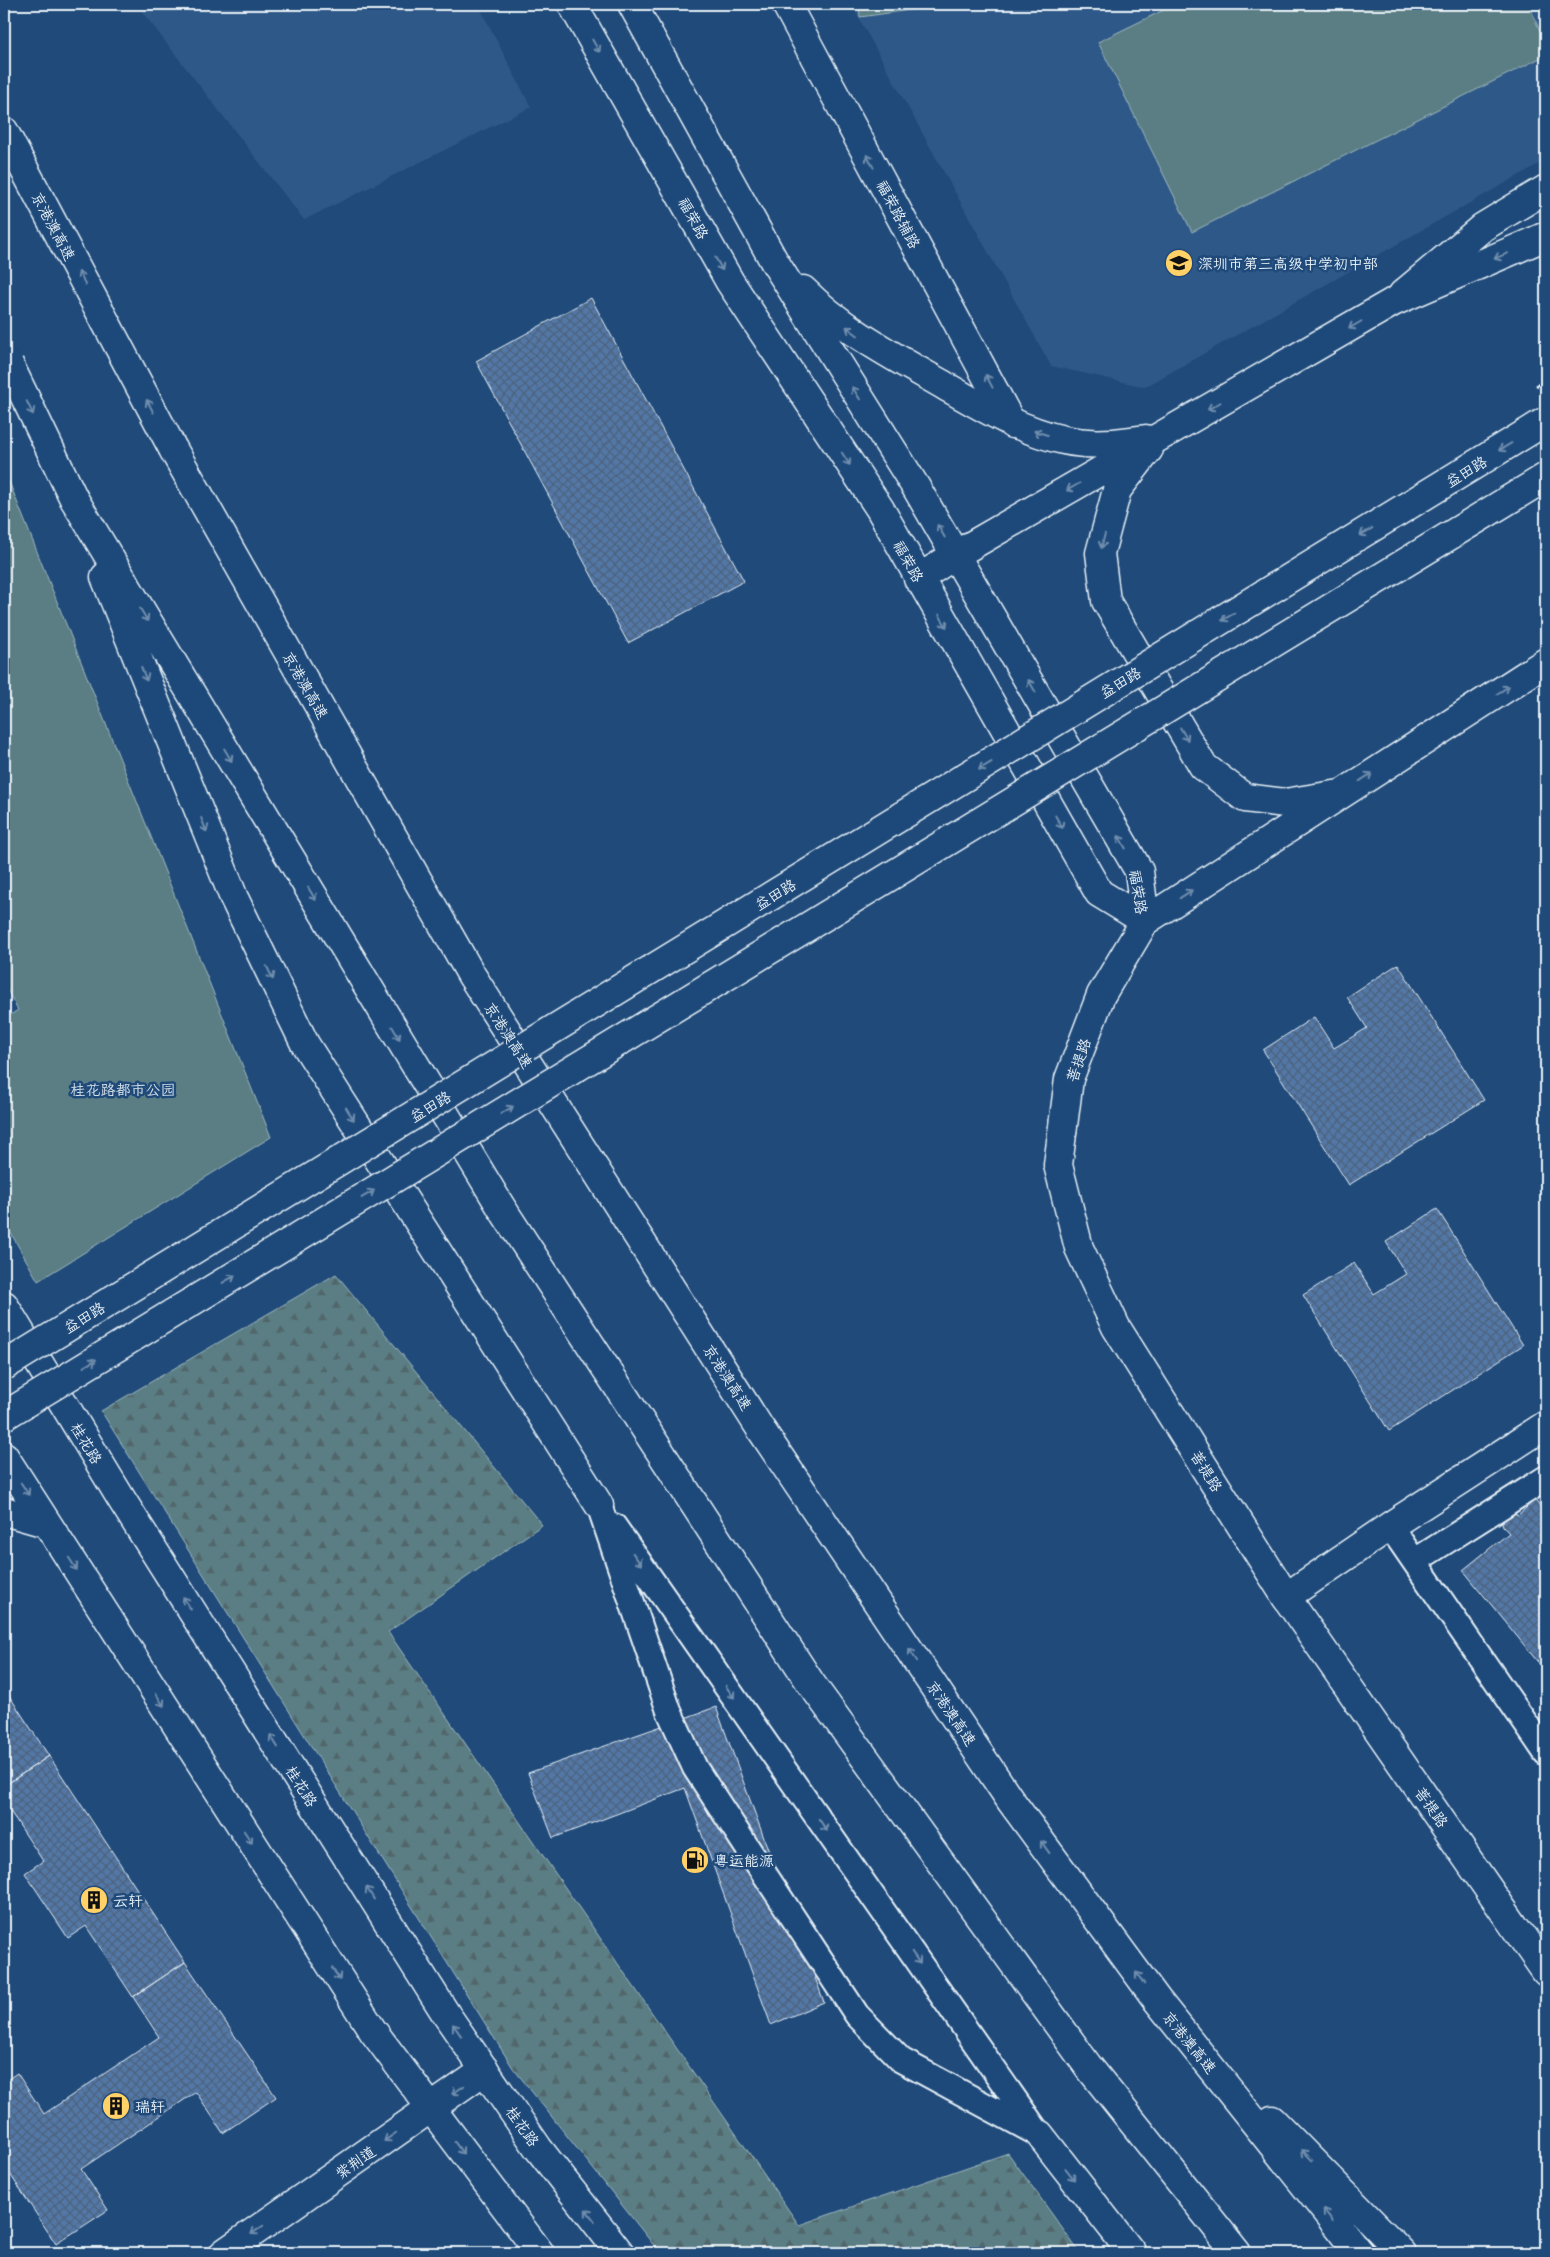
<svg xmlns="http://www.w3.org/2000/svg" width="1550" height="2257" font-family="Mali,'LXGW WenKai TC',sans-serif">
  <defs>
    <pattern id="forest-firs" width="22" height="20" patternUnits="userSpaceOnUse" patternTransform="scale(1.25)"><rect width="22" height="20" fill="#5a7e84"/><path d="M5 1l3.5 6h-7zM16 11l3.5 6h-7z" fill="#51666a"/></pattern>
    <pattern id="building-cross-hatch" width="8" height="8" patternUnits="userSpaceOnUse" patternTransform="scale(1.25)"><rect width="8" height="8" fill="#5277a6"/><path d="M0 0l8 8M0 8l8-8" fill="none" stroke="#4d627d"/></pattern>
  </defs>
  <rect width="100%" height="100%" fill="#1f4a7a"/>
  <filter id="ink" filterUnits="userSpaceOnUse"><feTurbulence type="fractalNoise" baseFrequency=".02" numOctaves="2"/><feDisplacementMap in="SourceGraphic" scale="10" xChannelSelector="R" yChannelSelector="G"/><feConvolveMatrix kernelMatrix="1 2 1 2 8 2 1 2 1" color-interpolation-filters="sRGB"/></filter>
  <g filter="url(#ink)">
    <path fill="#2e5887" d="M 136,4 L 478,4 L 531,107 L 304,220 Z
      M 851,4 L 1546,4 L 1546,160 L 1145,387 L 1051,366 Z"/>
    <path fill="url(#forest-firs)" stroke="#a1b8be" d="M 336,1274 L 542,1525 L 388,1632 L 799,2225 L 1008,2153 L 1080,2253 L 660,2253 L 513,2068 L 101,1411 Z"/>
    <path fill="#5a7e84" stroke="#a1b8be" d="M 859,4 L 953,4 L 860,17 Z
      M 1176,4 L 1528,4 L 1546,44 L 1546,55 L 1192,232 L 1098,42 Z
      M 4,469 L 271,1137 L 38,1281 L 4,1221 L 4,1019 L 18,1010 L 4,984 Z"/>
    <path fill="url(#building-cross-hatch)" stroke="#e8f1f8" d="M 591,298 L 744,581 L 628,643 L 476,361 Z
      M 1398,964 L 1484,1100 L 1349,1185 L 1263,1050 L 1314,1017 L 1334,1048 L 1367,1028 L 1347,997 Z
      M 1437,1209 L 1523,1345 L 1389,1431 L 1303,1295 L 1354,1263 L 1374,1294 L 1406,1274 L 1386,1242 Z
      M 1535,1500 L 1546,1514 L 1546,1672 L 1463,1570 L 1509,1533 L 1503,1526 L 1501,1519 L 1511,1511 L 1518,1515 Z
      M 4,1688 L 49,1756 L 4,1786 Z
      M 716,1707 L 824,2002 L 771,2025 L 685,1788 L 553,1838 L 528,1773 Z
      M 49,1756 L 185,1962 L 133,1997 L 86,1926 L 68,1938 L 25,1873 L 43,1861 L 4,1802 L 4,1786 Z
      M 185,1962 L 276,2097 L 223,2133 L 196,2092 L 81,2169 L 108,2210 L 56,2244 L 4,2165 L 4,2082 L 17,2073 L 44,2114 L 159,2037 L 133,1997 Z"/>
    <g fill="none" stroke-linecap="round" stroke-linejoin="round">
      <defs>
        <path id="service" d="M 599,1505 L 669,1711 L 695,1768 L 857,2015 L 901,2060 L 1040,2135
          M 614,1526 L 1036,2130
          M 1390,1526 L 1546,1753
          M 1415,1561 L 1546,1478"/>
        <path id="minor" d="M 1403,294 L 1483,227 L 1546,189
          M 1286,1597 L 1390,1526 L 1546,1425
          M 224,2253 L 485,2070"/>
        <path id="tertiary" d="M 786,4 L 1012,424
          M 1145,921 L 1101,995 L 1069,1079 L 1058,1165 L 1079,1248 L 1116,1327 L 1286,1597 L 1546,1972"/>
        <path id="secondary" d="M 572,4 L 730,282 L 880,509 L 1099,893 L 1145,921
          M 632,4 L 774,261 L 917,489 L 1139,871 L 1145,921
          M 803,290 C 843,330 891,355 940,383 C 980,406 1018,430 1064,440 C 1092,446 1118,443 1146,439
          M 1149,449 L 1117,490 L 1100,553 L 1106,601 L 1203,766 L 1245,798 L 1285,803 L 1340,794
          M 918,579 L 955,555 L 1393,302 L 1546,236
          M 1145,921 L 1546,662
          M 4,1305 L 122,1500 L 446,2014 L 538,2148 L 620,2253
          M 4,1456 L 373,2031 L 540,2253
          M 4,1511 L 46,1523"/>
        <path id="motorway" d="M 4,131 L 105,321
          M 173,449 L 472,976 L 760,1428 L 1011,1801 L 1157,2000 L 1359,2253
          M 74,499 L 501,1207 L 810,1682 L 1088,2066 L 1237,2253
          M 105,577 L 234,898 L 305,1044 L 599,1505
          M 1272,2120 L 1402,2253
          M 1040,2135 L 1132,2253"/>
      </defs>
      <use href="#service" stroke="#e8f1f8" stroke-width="28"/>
      <use href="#minor" stroke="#e8f1f8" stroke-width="31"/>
      <use href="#tertiary" stroke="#e8f1f8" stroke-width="31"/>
      <use href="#secondary" stroke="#e8f1f8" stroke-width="31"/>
      <use href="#motorway" stroke="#e8f1f8" stroke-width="31"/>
      <use href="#service" stroke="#1f4a7a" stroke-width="24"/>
      <use href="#minor" stroke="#1f4a7a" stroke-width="28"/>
      <use href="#tertiary" stroke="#1f4a7a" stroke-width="28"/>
      <use href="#secondary" stroke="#1f4a7a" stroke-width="28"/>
      <use href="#motorway" stroke="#1f4a7a" stroke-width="28"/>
      <defs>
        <path id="primary-bridge" d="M 4,1366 L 1546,421
          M 4,1416 L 1546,477"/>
        <path id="motorway-bridge" d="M 105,321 L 173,449
          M 9,364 L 74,499"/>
      </defs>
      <use href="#primary-bridge" stroke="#e8f1f8" stroke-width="31" stroke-linecap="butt"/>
      <use href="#motorway-bridge" stroke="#e8f1f8" stroke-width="31" stroke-linecap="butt"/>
      <path stroke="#e8f1f8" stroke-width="3" stroke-dasharray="5 4" stroke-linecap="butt" d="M 1536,386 L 1546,380"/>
      <use href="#primary-bridge" stroke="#1f4a7a" stroke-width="28"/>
      <use href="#motorway-bridge" stroke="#1f4a7a" stroke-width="28"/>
    </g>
    <defs><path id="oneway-shaft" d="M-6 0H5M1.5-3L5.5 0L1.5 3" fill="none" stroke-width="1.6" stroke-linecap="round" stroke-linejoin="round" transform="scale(1.25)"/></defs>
    <g stroke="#6f8dac">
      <use href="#oneway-shaft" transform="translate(596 46) rotate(60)"/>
      <use href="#oneway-shaft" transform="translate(870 161) rotate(-118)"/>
      <use href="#oneway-shaft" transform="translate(1501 256) rotate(157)"/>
      <use href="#oneway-shaft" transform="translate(719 264) rotate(61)"/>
      <use href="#oneway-shaft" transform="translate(82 278) rotate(-118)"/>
      <use href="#oneway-shaft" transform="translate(1355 325) rotate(150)"/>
      <use href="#oneway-shaft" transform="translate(852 331) rotate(-143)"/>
      <use href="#oneway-shaft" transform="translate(989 381) rotate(-118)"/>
      <use href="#oneway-shaft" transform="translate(856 393) rotate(-122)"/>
      <use href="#oneway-shaft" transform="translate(150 406) rotate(-118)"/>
      <use href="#oneway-shaft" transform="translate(1214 406) rotate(150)"/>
      <use href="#oneway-shaft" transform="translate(30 408) rotate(64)"/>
      <use href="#oneway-shaft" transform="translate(1041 433) rotate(-163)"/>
      <use href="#oneway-shaft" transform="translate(1505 447) rotate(149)"/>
      <use href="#oneway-shaft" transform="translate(846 459) rotate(57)"/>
      <use href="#oneway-shaft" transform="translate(1073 487) rotate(150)"/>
      <use href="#oneway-shaft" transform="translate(941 531) rotate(-120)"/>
      <use href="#oneway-shaft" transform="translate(1366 532) rotate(149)"/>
      <use href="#oneway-shaft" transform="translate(1103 541) rotate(105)"/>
      <use href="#oneway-shaft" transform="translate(144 615) rotate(59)"/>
      <use href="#oneway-shaft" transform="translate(1228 617) rotate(149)"/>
      <use href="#oneway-shaft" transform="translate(943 621) rotate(60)"/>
      <use href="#oneway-shaft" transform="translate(144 674) rotate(68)"/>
      <use href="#oneway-shaft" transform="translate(1032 686) rotate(-120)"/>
      <use href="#oneway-shaft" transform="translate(1503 690) rotate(-33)"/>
      <use href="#oneway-shaft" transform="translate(1184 734) rotate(59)"/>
      <use href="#oneway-shaft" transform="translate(228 755) rotate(59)"/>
      <use href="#oneway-shaft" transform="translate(985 766) rotate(149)"/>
      <use href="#oneway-shaft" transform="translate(1366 777) rotate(-33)"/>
      <use href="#oneway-shaft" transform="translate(1059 822) rotate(60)"/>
      <use href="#oneway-shaft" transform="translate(204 825) rotate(68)"/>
      <use href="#oneway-shaft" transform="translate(1122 842) rotate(-120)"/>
      <use href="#oneway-shaft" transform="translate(312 894) rotate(59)"/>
      <use href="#oneway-shaft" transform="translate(1186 894) rotate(-33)"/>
      <use href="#oneway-shaft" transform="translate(270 973) rotate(64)"/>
      <use href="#oneway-shaft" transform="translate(396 1033) rotate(59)"/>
      <use href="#oneway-shaft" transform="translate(507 1110) rotate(-31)"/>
      <use href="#oneway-shaft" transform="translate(350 1114) rotate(58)"/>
      <use href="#oneway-shaft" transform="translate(368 1194) rotate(-31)"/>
      <use href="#oneway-shaft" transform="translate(229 1279) rotate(-31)"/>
      <use href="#oneway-shaft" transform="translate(90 1363) rotate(-31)"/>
      <use href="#oneway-shaft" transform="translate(25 1489) rotate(57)"/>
      <use href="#oneway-shaft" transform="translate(637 1559) rotate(55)"/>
      <use href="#oneway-shaft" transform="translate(73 1564) rotate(57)"/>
      <use href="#oneway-shaft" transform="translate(187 1603) rotate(-122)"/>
      <use href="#oneway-shaft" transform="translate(913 1655) rotate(-124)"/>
      <use href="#oneway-shaft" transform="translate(730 1692) rotate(55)"/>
      <use href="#oneway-shaft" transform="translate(160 1700) rotate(57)"/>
      <use href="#oneway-shaft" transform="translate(274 1741) rotate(-122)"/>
      <use href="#oneway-shaft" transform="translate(823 1825) rotate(55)"/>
      <use href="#oneway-shaft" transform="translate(248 1837) rotate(57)"/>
      <use href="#oneway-shaft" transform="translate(1045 1847) rotate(-126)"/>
      <use href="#oneway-shaft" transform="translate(370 1893) rotate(-122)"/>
      <use href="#oneway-shaft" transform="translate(916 1958) rotate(55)"/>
      <use href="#oneway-shaft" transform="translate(336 1974) rotate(57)"/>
      <use href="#oneway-shaft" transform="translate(1140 1978) rotate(-126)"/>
      <use href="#oneway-shaft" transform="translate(457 2030) rotate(-125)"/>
      <use href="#oneway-shaft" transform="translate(458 2090) rotate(145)"/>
      <use href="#oneway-shaft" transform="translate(390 2137) rotate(145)"/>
      <use href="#oneway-shaft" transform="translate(459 2148) rotate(54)"/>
      <use href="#oneway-shaft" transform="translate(1307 2155) rotate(-134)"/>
      <use href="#oneway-shaft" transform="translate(1070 2174) rotate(52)"/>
      <use href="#oneway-shaft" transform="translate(590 2215) rotate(-128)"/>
      <use href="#oneway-shaft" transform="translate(1328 2215) rotate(-129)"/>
      <use href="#oneway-shaft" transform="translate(257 2230) rotate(145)"/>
    </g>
  </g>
  <defs>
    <symbol id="school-disc" viewBox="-11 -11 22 22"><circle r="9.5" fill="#ffd166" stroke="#1f4a7a"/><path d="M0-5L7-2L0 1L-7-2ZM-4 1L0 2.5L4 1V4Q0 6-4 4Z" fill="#111"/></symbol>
    <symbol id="fuel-disc" viewBox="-11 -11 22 22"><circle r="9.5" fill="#ffd166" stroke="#1f4a7a"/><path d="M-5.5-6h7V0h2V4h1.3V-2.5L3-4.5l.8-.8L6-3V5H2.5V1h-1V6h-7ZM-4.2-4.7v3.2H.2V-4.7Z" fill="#111"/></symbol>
    <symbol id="building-disc" viewBox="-11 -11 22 22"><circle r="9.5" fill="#ffd166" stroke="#1f4a7a"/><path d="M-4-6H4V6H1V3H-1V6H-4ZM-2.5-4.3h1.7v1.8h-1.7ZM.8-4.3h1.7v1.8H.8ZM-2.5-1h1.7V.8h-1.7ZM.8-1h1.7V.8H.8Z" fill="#111"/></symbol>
  </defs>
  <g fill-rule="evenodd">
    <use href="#school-disc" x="1163" y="247" width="32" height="32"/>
    <use href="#fuel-disc" x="679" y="1844" width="32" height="32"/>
    <use href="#building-disc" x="78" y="1884" width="32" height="32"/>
    <use href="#building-disc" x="100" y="2090" width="32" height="32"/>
  </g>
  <g text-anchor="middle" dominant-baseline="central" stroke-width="5" stroke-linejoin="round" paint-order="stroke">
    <g font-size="15" fill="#e8f1f8" stroke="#1f4a7a">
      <text transform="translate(899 214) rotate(62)">福荣路辅路</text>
      <text transform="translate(694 218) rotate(61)">福荣路</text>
      <text transform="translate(54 226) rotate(62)">京港澳高速</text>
      <text transform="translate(1466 471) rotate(-31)">益田路</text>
      <text transform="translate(909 561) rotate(61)">福荣路</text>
      <text transform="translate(1120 682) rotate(-31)">益田路</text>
      <text transform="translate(306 685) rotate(60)">京港澳高速</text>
      <text transform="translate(1139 892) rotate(81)">福荣路</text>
      <text transform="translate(775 894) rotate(-31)">益田路</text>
      <text transform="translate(509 1035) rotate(57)">京港澳高速</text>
      <text transform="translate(1078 1060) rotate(-71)">菩提路</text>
      <text transform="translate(430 1106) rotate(-31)">益田路</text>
      <text transform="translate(84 1317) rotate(-31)">益田路</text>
      <text transform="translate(728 1377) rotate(57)">京港澳高速</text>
      <text transform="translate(87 1443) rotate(59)">桂花路</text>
      <text transform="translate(1207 1471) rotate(58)">菩提路</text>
      <text transform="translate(952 1713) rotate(56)">京港澳高速</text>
      <text transform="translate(302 1786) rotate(58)">桂花路</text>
      <text transform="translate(1432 1807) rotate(55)">菩提路</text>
      <text transform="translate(1190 2042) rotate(51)">京港澳高速</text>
      <text transform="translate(523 2126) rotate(55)">桂花路</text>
      <text transform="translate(355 2162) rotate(-35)">紫荆道</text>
    </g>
    <g font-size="15" fill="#e8f1f8" stroke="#1f4a7a" text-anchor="start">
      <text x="1198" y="263">深圳市第三高级中学初中部</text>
      <text x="714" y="1860">粤运能源</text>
      <text x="113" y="1900">云轩</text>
      <text x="135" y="2106">瑞轩</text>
    </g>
    <g font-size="15" fill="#d3e0e7" stroke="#1f4a7a">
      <text x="123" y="1089">桂花路都市公园</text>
    </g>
  </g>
  <rect width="1550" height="2257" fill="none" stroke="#1f4a7a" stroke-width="20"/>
  <rect x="10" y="10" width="1530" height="2237" fill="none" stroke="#e8f1f8" stroke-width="2" filter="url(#ink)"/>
</svg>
